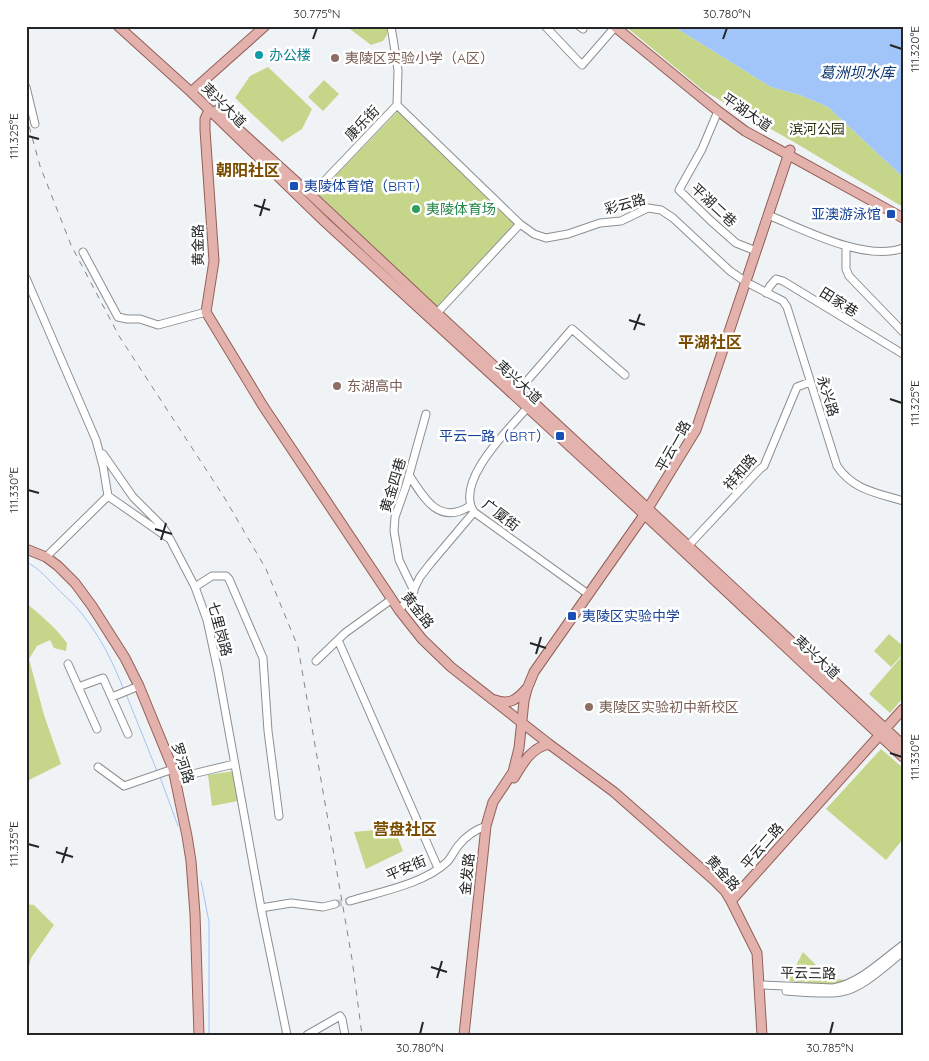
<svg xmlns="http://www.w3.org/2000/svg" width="929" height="1061" font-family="Quicksand,'Noto Sans SC',sans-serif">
  <rect width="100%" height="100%" fill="#f0f3f5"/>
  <path fill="#c5d58a" d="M 346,26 L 387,26 L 387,35 L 383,41 L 371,45 Z
    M 625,26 L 673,26 L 771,87 L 800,95 L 828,107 L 903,177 L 903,207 L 792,141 L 704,91 Z
    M 268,67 L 312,109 L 302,129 L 282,142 L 235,98 L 250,76 Z
    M 324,80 L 339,94 L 323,111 L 308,97 Z
    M 398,111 L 514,224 L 437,307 L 318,194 Z
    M 26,603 C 42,616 55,627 67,643 L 66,651 L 54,648 L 50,640 L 37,646 L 29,659 L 44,715 L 61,764 L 31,779 L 26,783 Z
    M 889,634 L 903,646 L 903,654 L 891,667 L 874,651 Z
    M 903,655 L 903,698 L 890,713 L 869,694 Z
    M 881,749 L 903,768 L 903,839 L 886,860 L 826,809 Z
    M 234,771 L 238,801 L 212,806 L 208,775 Z
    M 394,828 L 403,851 L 366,869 L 354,832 Z
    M 26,904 L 34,905 L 54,925 L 31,958 L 26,980 Z
    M 803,952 L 816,965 L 812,971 L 817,975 L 821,969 L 832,979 L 846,980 C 833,988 804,982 788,981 Z"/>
  <path fill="#a1c5f9" d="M 673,26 L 903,26 L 903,177 L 828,107 L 800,95 L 771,87 Z"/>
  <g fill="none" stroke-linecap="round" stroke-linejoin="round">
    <path stroke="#a1c5f9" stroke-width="1" d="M 26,562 C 36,566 45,576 53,584 C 62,594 74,603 82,614 C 100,636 113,662 123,688
      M 126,694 L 157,771
      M 160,777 L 178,826
      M 201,881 L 209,922 L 209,1035"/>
    <path stroke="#c7cacc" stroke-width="7" stroke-dasharray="7 3.5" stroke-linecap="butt" d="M 335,904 L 350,901"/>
    <defs>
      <path id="minor" d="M 545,26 L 582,65 L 615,27
        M 579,26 L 583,29
        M 26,87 L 35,124
        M 397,105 L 520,224 L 534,234 L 546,238 L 568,234 L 600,223 L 621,221 L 648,208 L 661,210 L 673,218 L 730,271 L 746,282 L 783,301 L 787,307 L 837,466 C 853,490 877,493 903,501
        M 718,111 L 702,149 L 679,190 L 711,221 L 736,243 L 756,251
        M 311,195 L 397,105 L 398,70 L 391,26
        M 773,217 C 806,231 867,262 903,248
        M 846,246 L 846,269 L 849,276 L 903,332
        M 83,252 L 118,317 L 127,319 L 140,319 L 158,325 L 206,312
        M 26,278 L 96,440 L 103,466 L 108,496 L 170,539 L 195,587 L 207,620 L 218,671 L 261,908 L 287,1035
        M 766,293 L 770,286 L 776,279 L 783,281 L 903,354
        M 437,313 L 520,224
        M 519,390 L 572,329 L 625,375
        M 527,408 C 508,430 454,482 474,512 L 588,594
        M 103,454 L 133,497 L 162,526 L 168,535
        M 409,475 C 424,498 439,526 470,506
        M 688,546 L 760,469 L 764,466 L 797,387 L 810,382
        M 46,557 L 108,496
        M 195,587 L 212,576 L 226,576 L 229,579 L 263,658 L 268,731 L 279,816
        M 414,591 L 399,560 L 394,531 L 395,517 L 406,486 L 426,414
        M 399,610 L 409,599 L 420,577 L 430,564 L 474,512
        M 338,640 L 438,868
        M 316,661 L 345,633 L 392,599
        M 68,664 L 97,729
        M 78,687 L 103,678 L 128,734
        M 112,697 L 139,686
        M 98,767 L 124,786 L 173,769
        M 176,778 L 234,764
        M 350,901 C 379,892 424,884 447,862 C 451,858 454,851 458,846 C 465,837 475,830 486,826
        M 261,908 L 291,903 L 323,907 L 335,904
        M 760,985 L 833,988 C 860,983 881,961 903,945
        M 786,991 C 804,992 823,995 841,992 C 862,989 886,965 903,952
        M 307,1035 L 340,1016 L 342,1019 L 345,1035"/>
      <path id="major" d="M 118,26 L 191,92 L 325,222 L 647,517 L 903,757
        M 614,26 L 718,111 L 745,131 L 903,218
        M 191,92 L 265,26
        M 209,110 L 205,119 L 205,130 L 214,261 L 206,312 L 263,406 L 399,610 L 422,639 L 451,667 L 549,744 L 614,792 L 714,880 L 725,891 L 731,901 L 757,953 L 762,1035
        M 217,110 L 311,195 L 437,313 L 903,745
        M 26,549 L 46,557 L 58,566 L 75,583 L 92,606 L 125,658 L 139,686 L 173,769 L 187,836 L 191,861 L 195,914 L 199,1035
        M 495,700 C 509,705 517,700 526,689
        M 514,778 C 523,763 531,748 549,744
        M 731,901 L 903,709
        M 464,1035 L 486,826 L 493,802 L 513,772 L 519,748 L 524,701 L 527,689 L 534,672 L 644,515 L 696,430 L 790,150"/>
    </defs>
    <use href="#minor" stroke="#8c8f91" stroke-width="9"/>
    <use href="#major" stroke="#945f59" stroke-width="11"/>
    <use href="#minor" stroke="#fff" stroke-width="7"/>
    <use href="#major" stroke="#e3b2ac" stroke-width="9"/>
    <path stroke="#838587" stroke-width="1" stroke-dasharray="6 6" stroke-linecap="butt" d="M 26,115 L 40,166 L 71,245 L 119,336 L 224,497 L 266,569 L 298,647 L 352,959 L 362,1035"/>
  </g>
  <path fill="none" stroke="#242526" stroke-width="2" d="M 313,39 L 317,28M 723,39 L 727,28M 890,45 L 902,49M 28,136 L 39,139M 254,205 L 270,210M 260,216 L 265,199M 629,320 L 645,325M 634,330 L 640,314M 890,399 L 902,403M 28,490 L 39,493M 155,529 L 172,534M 161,540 L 166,523M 530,643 L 546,648M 536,654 L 541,637M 890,753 L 902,757M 28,844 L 39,847M 56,852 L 73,857M 62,863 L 67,847M 431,967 L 447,972M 437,978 L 442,961M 420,1034 L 423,1022M 830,1034 L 833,1022"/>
  <circle fill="#0f9aa8" stroke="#fff" stroke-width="2" cx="259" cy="55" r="5"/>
  <g fill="#8d6e63" stroke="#fff" stroke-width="2">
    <circle cx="335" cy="58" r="5"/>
    <circle cx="337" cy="386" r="5"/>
    <circle cx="589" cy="707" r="5"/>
  </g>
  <g fill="#1a4fb4" stroke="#fff" stroke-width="2">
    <rect x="289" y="181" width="10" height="10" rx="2.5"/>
    <rect x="886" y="209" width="10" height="10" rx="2.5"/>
    <rect x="555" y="431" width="10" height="10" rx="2.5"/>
    <rect x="567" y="611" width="10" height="10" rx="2.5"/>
  </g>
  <circle fill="#2e9e5b" stroke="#fff" stroke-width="2" cx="416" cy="209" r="5"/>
  <g text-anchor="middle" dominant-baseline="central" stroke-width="5" stroke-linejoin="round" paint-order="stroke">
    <g font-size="14" fill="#0d838f" stroke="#fff" text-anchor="start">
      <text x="269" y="55">办公楼</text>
    </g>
    <g font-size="14" fill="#785e54" stroke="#fff" text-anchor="start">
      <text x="345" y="58">夷陵区实验小学（A区）</text>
      <text x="347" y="386">东湖高中</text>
      <text x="599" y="707">夷陵区实验初中新校区</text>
    </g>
    <g font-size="14" fill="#242526" stroke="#fff">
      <text transform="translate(224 105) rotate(45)">夷兴大道</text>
      <text transform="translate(747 112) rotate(34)">平湖大道</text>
      <text transform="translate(362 123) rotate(-46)">康乐街</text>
      <text transform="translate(625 204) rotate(-15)">彩云路</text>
      <text transform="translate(714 205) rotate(43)">平湖二巷</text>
      <text transform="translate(198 245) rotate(-91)">黄金路</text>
      <text transform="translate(839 302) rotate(32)">田家巷</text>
      <text transform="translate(519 382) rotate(43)">夷兴大道</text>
      <text transform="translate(828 396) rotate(73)">永兴路</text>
      <text transform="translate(673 446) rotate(-61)">平云一路</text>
      <text transform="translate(740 472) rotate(-49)">祥和路</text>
      <text transform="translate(393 485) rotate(-73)">黄金四巷</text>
      <text transform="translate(501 515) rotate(37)">广厦街</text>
      <text transform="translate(418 610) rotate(52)">黄金路</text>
      <text transform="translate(220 629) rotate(75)">七里岗路</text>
      <text transform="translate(817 657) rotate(43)">夷兴大道</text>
      <text transform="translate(183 763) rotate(72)">罗河路</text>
      <text transform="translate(762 846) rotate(-49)">平云二路</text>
      <text transform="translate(406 868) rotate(-23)">平安街</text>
      <text transform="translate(723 873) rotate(48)">黄金路</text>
      <text transform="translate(467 874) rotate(-84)">金发路</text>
      <text transform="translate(808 973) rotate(1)">平云三路</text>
    </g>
    <g font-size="14" fill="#303614" stroke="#fff">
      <text x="817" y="129">滨河公园</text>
    </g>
    <g font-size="14" fill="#164399" stroke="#fff" text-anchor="start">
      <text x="304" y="186">夷陵体育馆（BRT）</text>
      <text x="881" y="214" text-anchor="end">亚澳游泳馆</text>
      <text x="550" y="436" text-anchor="end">平云一路（BRT）</text>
      <text x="582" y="616">夷陵区实验中学</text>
    </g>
    <g font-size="14" fill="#27864d" stroke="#fff" text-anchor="start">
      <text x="426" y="209">夷陵体育场</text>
    </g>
    <g font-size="15" font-style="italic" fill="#103a73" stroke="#fff">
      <text x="857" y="72">葛洲坝水库</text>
    </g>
    <g font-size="16" font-weight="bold" fill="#7a4c00" stroke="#fff">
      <text x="248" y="170">朝阳社区</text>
      <text x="710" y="342">平湖社区</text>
      <text x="405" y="829">营盘社区</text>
    </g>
  </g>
  <rect width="929" height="1061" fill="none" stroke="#ffffff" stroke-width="55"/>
  <rect x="28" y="28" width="874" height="1006" fill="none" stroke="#242526" stroke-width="2"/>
  <g font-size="12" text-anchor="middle" fill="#242526">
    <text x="317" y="18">30.775°N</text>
    <text x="727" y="18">30.780°N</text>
    <text transform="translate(915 49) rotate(-90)" y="4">111.320°E</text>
    <text transform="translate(14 136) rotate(-90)" y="4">111.325°E</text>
    <text transform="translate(915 403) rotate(-90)" y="4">111.325°E</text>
    <text transform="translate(14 490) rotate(-90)" y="4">111.330°E</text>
    <text transform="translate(915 757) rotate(-90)" y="4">111.330°E</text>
    <text transform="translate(14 844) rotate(-90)" y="4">111.335°E</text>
    <text x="420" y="1052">30.780°N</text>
    <text x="830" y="1052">30.785°N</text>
  </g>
</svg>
